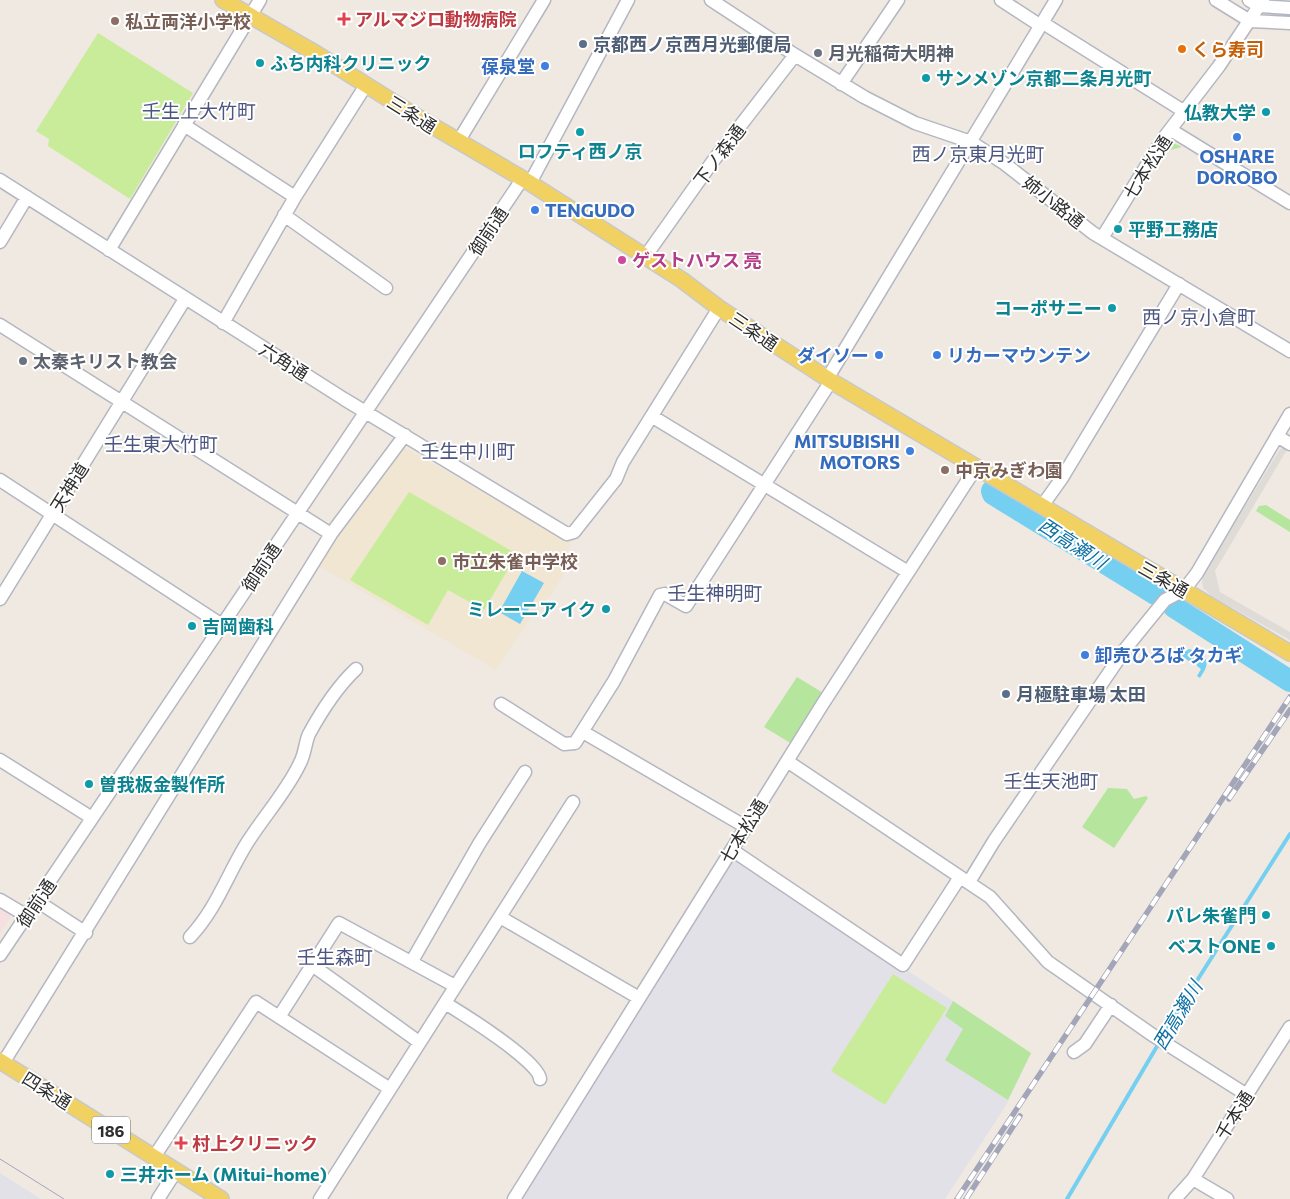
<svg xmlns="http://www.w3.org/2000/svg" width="1290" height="1199" font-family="Commissioner,'Noto Sans JP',sans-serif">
  <rect width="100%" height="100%" fill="#efe9e1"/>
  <path fill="#e3e1e8" d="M 734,855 L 1031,1053 L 1005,1107 L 945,1199 L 519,1199 Z
    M 0,1173 L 41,1199 L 0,1199 Z"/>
  <path fill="#f0e6d1" d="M 402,446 L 571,543 L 565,557 L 563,575 L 551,595 L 539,605 L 496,670 L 317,565 L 345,523 Z"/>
  <path fill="#f5dfe0" d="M 0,906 L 10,912 L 10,918 L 0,933 Z"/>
  <path fill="#b6e59e" d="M 1167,140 L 1182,147 L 1163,152 L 1161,151 Z
    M 1266,505 L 1290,520 L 1290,532 L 1256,511 L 1259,506 Z
    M 797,677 L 825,694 L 792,744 L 764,727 Z
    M 1108,788 L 1127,789 L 1134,799 L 1146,796 L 1148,798 L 1114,848 L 1082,827 Z
    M 953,1001 L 1031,1053 L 1008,1100 L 945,1060 L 963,1029 L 945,1016 Z"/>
  <path fill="#c9ec9a" d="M 98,33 L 193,93 L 130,199 L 48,146 L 49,139 L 36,131 Z
    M 409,492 L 517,554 L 484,610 L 448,590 L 428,625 L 350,580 Z
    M 893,974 L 947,1008 L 885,1105 L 831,1071 Z"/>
  <path fill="#dfdcd8" d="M 1286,447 L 1288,448 L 1215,571 L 1220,592 L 1290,632 L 1290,640 L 1213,597 L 1203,588 L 1202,582 L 1203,575 L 1280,449 Z"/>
  <path fill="#75cff0" d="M 522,571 L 544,583 L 520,624 L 499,612 Z
    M 1189,649 L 1202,653 C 1210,663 1206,669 1200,678 L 1197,676 L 1201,669 L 1197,666 L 1196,661 L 1193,659 L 1189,661 L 1180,655 Z"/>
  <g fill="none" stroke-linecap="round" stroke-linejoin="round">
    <path stroke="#75cff0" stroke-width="4" d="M 1067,1199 L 1179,1009 L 1290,834"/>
    <path stroke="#75cff0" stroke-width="22" d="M 992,491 L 993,494 L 1155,594
      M 1174,607 L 1290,681"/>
    <defs>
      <path id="minor" d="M 711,0 L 795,55 L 864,97 L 915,123 L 971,142 L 1005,164 L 1093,233 L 1290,351
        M 1001,0 L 1041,26
        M 1216,0 L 1250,21 L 1290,23
        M 1249,0 L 1259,6 L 1290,8
        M 1043,23 L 1185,112
        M 841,84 L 898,0
        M 184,125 L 295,197
        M 1171,130 L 1290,203
        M 458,142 L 544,0
        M 0,180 L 344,399 L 567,534 L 574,532 L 616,479 L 623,462 L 719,308
        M 530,183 L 628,0
        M 284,215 L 386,288
        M 1102,238 L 1163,139 L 1219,66 L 1263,0
        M 0,242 L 27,197
        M 109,250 L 260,0
        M 645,257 L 713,161 L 795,55
        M 223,323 L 295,197 L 366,85
        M 0,325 L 331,534
        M 827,379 L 1056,0
        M 653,417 L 908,572
        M 1277,436 L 1290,444
        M 0,480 L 222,625
        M 1042,506 L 1062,478 L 1179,284
        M 0,599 L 185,299
        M 501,704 L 564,744 L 575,743 L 614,681 L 660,595 L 665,594 L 686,606 L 831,381
        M 583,732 L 746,827
        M 0,760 L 92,818
        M 787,761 L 990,897 L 1048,962 L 1154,1036 L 1247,1095
        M 732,850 L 903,965 L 960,877
        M 969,882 L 994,841 L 1126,648 L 1165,600 L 1184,590 L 1197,573 L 1290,414
        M 0,900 L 27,916
        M 37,901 L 86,933
        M 500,917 L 639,998
        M 190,937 C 217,908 227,875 247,843 C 264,816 287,791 300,763 C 305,754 305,743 309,734 C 321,712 338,686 356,669
        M 0,955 L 523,178
        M 412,961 L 479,844 L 525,772
        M 312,965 L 419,1042
        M 445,1003 C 463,1014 540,1062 540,1079
        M 279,1017 L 339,923 L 455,986
        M 1074,1052 L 1085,1044 L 1111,1005
        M 3,1063 L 331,534 L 405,435
        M 154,1157 L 256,1002 L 390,1089
        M 1193,1179 L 1227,1199
        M 158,1199 L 176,1171
        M 320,1199 L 573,802
        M 514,1199 L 822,705 L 977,466
        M 1175,1199 L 1193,1179 L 1290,1027"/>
      <path id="major" d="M 223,0 L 317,54 L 414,115 L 530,183 L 682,280 L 719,308 L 831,381 L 1290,653
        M 0,1061 L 221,1199"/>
    </defs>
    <use href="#minor" stroke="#b4b7c1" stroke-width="15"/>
    <use href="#major" stroke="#c9c9c9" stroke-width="18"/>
    <use href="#minor" stroke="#fff" stroke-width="12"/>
    <use href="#major" stroke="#f2d163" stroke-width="15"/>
    <path stroke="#a3a6b8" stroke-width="1" d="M 0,1159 L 64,1199"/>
    <defs>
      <path id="rail" d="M 1229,799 L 1290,710
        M 957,1199 L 1290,697
        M 966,1199 L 1020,1116"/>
    </defs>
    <use href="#rail" stroke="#a3a6b8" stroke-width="5.5"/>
    <use href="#rail" stroke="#fff" stroke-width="4" stroke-dasharray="11" stroke-linecap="butt"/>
  </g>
  <g fill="#e0444e" stroke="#fff" stroke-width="2">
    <path d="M341.5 11.5h5v5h5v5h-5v5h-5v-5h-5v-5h5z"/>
    <path d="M178.5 1135.5h5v5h5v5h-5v5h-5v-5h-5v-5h5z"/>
  </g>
  <g fill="#8d6e63" stroke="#fff" stroke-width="2">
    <circle cx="115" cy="21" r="5"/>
    <circle cx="945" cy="470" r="5"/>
    <circle cx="442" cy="561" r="5"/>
  </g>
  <g fill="#5c6f8a" stroke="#fff" stroke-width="2">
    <circle cx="583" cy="44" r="5"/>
    <circle cx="1006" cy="694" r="5"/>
  </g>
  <circle fill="#e8710a" stroke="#fff" stroke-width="2" cx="1182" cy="49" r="5"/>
  <g fill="#6b7280" stroke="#fff" stroke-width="2">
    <circle cx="818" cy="53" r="5"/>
    <circle cx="23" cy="361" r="5"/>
  </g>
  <g fill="#0f9aa8" stroke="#fff" stroke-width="2">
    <circle cx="260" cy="63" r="5"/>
    <circle cx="926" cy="78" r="5"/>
    <circle cx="1266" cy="112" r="5"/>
    <circle cx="580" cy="132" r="5"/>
    <circle cx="1118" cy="229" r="5"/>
    <circle cx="1112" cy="308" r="5"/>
    <circle cx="606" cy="609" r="5"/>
    <circle cx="192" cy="626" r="5"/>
    <circle cx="89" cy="784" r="5"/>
    <circle cx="1266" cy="915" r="5"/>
    <circle cx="1271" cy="946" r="5"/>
    <circle cx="110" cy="1174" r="5"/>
  </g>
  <g fill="#3f7fe0" stroke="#fff" stroke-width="2">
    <circle cx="545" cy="66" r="5"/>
    <circle cx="1237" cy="137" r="5"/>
    <circle cx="535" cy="210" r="5"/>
    <circle cx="879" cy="355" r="5"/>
    <circle cx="937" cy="355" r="5"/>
    <circle cx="910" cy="451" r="5"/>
    <circle cx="1085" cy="655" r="5"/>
  </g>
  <circle fill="#d1479c" stroke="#fff" stroke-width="2" cx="622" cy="260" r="5"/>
  <g text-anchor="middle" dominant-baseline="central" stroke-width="4" stroke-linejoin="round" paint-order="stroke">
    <rect fill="#fff" stroke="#6d6d6d" stroke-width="1" x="92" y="1116.5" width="38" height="27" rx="4"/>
    <g font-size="16" font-weight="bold" fill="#2e2e2e">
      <text x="111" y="1130">186</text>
    </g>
    <g font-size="18" font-weight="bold" fill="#be3a42" stroke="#fff" text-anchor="start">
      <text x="355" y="19">アルマジロ動物病院</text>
      <text x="192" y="1143">村上クリニック</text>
    </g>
    <g font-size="18" font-weight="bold" fill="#785e54" stroke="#fff" text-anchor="start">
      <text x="125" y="21">私立両洋小学校</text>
      <text x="955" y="470">中京みぎわ園</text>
      <text x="452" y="561">市立朱雀中学校</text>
    </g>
    <g font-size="18" font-weight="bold" fill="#4e5e75" stroke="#fff" text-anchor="start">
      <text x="593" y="44">京都西ノ京西月光郵便局</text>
      <text x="1016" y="694">月極駐車場 太田</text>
    </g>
    <g font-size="18" font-weight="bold" fill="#c56008" stroke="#fff" text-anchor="start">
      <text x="1192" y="49">くら寿司</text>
    </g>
    <g font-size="18" font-weight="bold" fill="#5b616d" stroke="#fff" text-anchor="start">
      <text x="828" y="53">月光稲荷大明神</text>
      <text x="33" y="361">太秦キリスト教会</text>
    </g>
    <g font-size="18" font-weight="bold" fill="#0d838f" stroke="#fff" text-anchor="start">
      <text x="270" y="63">ふち内科クリニック</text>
      <text x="936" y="78">サンメゾン京都二条月光町</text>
      <text x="1256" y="112" text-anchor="end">仏教大学</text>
      <text x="580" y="151" text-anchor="middle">ロフティ西ノ京</text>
      <text x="1128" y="229">平野工務店</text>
      <text x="1102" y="308" text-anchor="end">コーポサニー</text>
      <text x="596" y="609" text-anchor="end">ミレーニア イク</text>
      <text x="202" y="626">吉岡歯科</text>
      <text x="99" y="784">曽我板金製作所</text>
      <text x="1256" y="915" text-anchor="end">パレ朱雀門</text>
      <text x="1261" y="946" text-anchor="end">ベストONE</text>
      <text x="120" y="1174">三井ホーム (Mitui-home)</text>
    </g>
    <g font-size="18" font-weight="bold" fill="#366cbe" stroke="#fff" text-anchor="end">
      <text x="535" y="66">葆泉堂</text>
      <text x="1237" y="156" text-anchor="middle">OSHARE<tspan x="1237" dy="21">DOROBO</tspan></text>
      <text x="545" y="210" text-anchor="start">TENGUDO</text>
      <text x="869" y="355">ダイソー</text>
      <text x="947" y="355" text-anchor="start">リカーマウンテン</text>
      <text x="900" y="441">MITSUBISHI<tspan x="900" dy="21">MOTORS</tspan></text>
      <text x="1095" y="655" text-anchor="start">卸売ひろば タカギ</text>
    </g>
    <g font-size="18" fill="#2e2e2e" stroke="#fff">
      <text transform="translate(412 114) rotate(32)">三条通</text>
      <text transform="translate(719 155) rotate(-53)">下ノ森通</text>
      <text transform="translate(1147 167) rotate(-57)">七本松通</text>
      <text transform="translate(1054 202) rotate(38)">姉小路通</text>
      <text transform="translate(488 231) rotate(-56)">御前通</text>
      <text transform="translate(754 331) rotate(34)">三条通</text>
      <text transform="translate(284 361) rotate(32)">六角通</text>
      <text transform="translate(69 487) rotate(-58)">天神道</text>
      <text transform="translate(261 567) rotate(-56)">御前通</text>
      <text transform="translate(1164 579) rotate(30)">三条通</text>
      <text transform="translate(743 831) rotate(-58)">七本松通</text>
      <text transform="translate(36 903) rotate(-56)">御前通</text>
      <text transform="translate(47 1090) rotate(32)">四条通</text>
      <text transform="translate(1234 1115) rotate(-57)">千本通</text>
    </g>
    <g font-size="18" font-weight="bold" fill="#b23c85" stroke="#fff" text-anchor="start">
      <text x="632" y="260">ゲストハウス 亮</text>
    </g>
    <g font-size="19" fill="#4d5680" stroke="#fff">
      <text x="199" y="110">壬生上大竹町</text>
      <text x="978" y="153">西ノ京東月光町</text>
      <text x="1199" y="316">西ノ京小倉町</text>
      <text x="161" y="443">壬生東大竹町</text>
      <text x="468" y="450">壬生中川町</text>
      <text x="715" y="592">壬生神明町</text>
      <text x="1051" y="780">壬生天池町</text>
      <text x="335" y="956">壬生森町</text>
    </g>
    <g font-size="19" font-style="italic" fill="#0d6fa3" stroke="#fff">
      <text transform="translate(1073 543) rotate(33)">西高瀬川</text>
      <text transform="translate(1177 1015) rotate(-59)">西高瀬川</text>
    </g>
  </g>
</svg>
